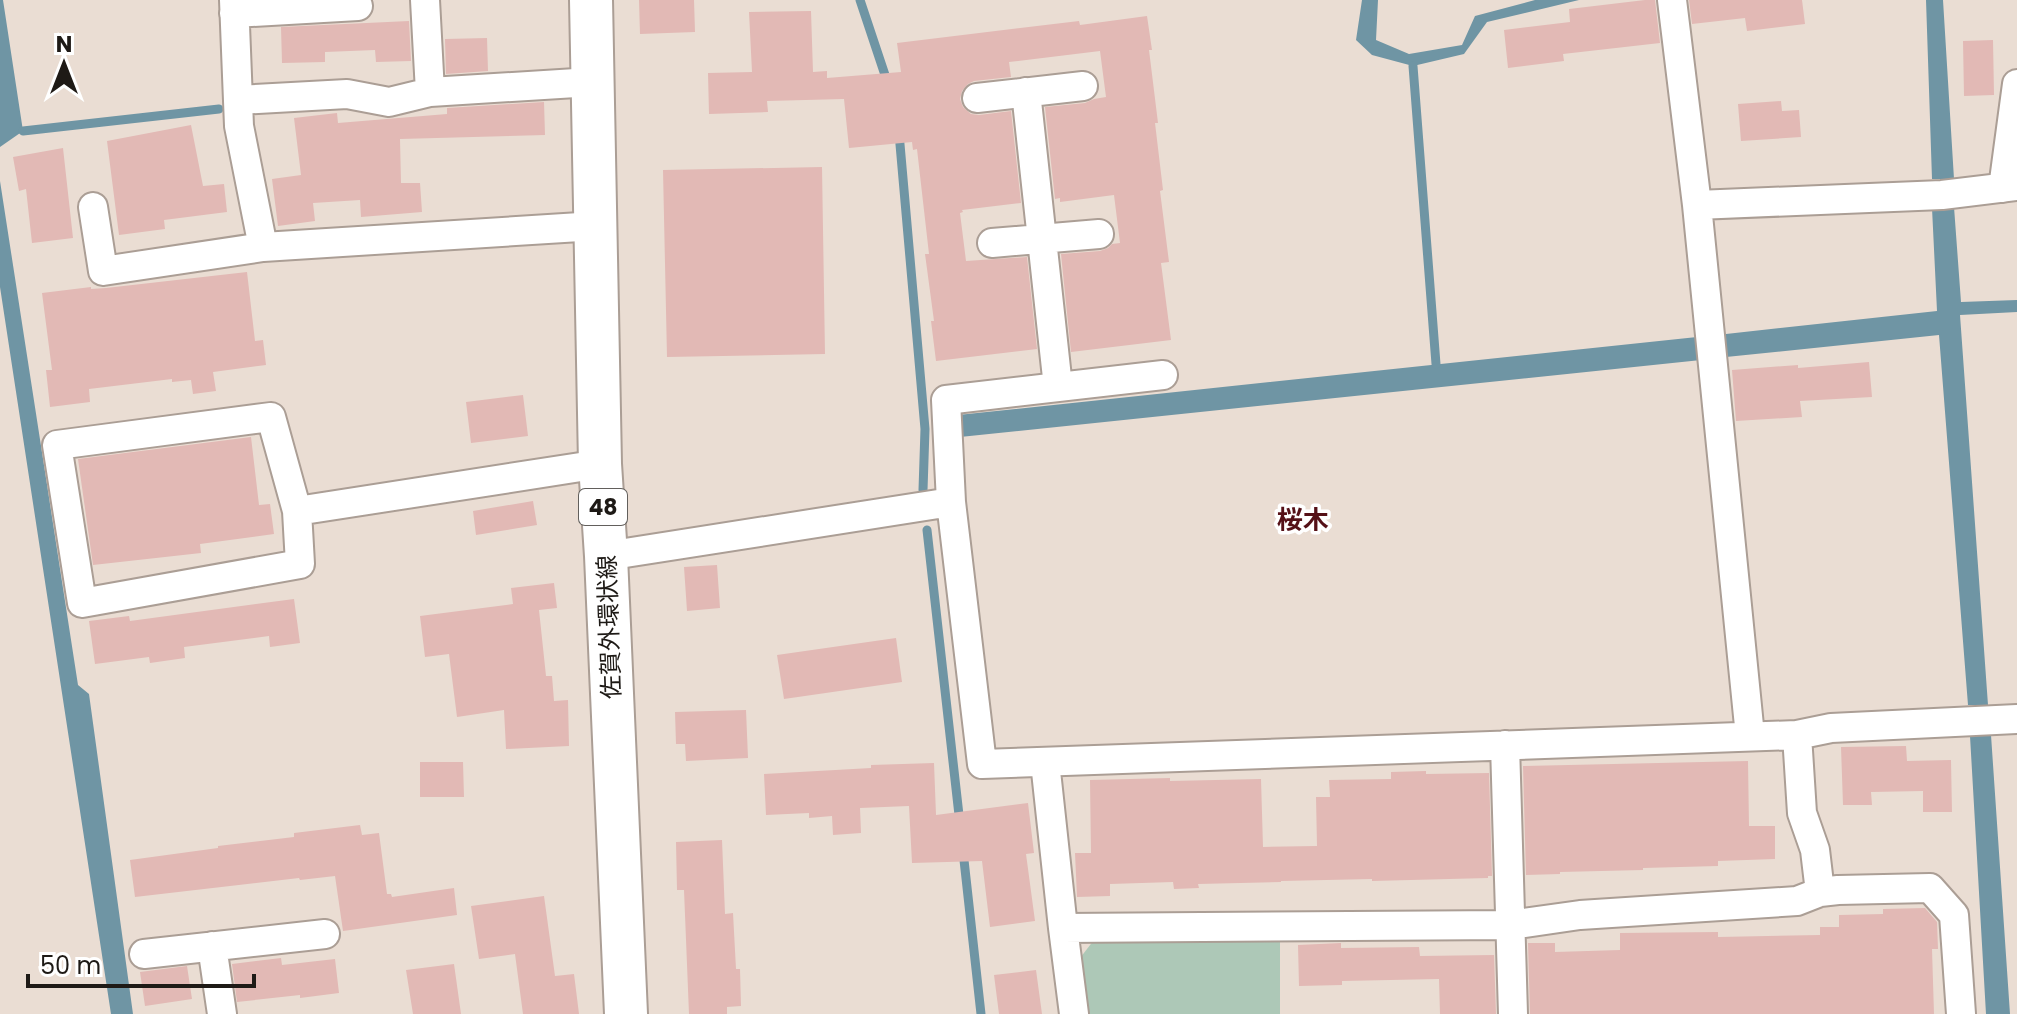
<svg xmlns="http://www.w3.org/2000/svg" width="2017" height="1014" font-family="Poppins,'Noto Sans JP',sans-serif">
  <rect width="100%" height="100%" fill="#eaddd3"/>
  <path fill="#adc8b7" d="M 1097,936 L 1280,937 L 1280,1014 L 1087,1014 L 1077,962 Z"/>
  <path fill="#6f95a4" d="M 0,0 L 3,0 L 23,131 L 0,147 Z
    M 1362,0 L 1378,0 L 1376,40 L 1409,54 L 1462,45 L 1475,16 L 1535,0 L 1579,0 L 1487,22 L 1464,54 L 1413,66 L 1372,55 L 1356,40 Z
    M 1926,0 L 1943,0 L 1954,179 L 1932,179 Z
    M 0,181 L 78,685 L 89,694 L 133,1014 L 111,1014 L 0,287 Z
    M 1954,207 L 1961,302 L 2017,300 L 2017,312 L 1960,315 L 1988,705 L 1968,705 L 1939,335 L 1726,357 L 1726,334 L 1937,311 L 1932,208 Z
    M 1697,337 L 1701,360 L 960,437 L 958,415 Z
    M 1991,735 L 2010,1014 L 1986,1014 L 1970,736 Z"/>
  <g fill="none" stroke-linecap="round" stroke-linejoin="round">
    <path stroke="#6f95a4" stroke-width="9" d="M 860,0 L 888,84
      M 1413,66 L 1436,364
      M 23,131 L 219,109
      M 899,133 L 925,429 L 923,490
      M 927,530 L 960,824
      M 963,851 L 981,1014"/>
  </g>
  <path fill="#e2b9b5" d="M 639,0 L 694,0 L 695,32 L 640,34 Z
    M 1645,0 L 1655,0 L 1660,43 L 1563,54 L 1564,61 L 1508,68 L 1504,30 L 1570,22 L 1569,9 Z
    M 1689,0 L 1802,0 L 1805,24 L 1747,31 L 1745,18 L 1692,24 Z
    M 811,11 L 813,72 L 827,71 L 827,78 L 901,72 L 897,43 L 1079,21 L 1080,25 L 1147,16 L 1152,50 L 1149,50 L 1158,123 L 1155,123 L 1163,190 L 1160,191 L 1169,262 L 1161,263 L 1171,340 L 1071,352 L 1061,254 L 1100,251 L 1108,248 L 1112,244 L 1120,243 L 1114,195 L 1060,202 L 1060,198 L 1055,199 L 1045,107 L 1085,103 L 1094,99 L 1106,97 L 1100,51 L 1009,62 L 1011,77 L 974,81 L 968,84 L 962,91 L 960,99 L 963,107 L 971,114 L 979,115 L 1011,111 L 1021,203 L 962,210 L 963,212 L 960,213 L 966,261 L 1027,257 L 1037,349 L 936,361 L 931,321 L 934,321 L 925,254 L 929,254 L 917,149 L 913,150 L 912,142 L 849,148 L 844,99 L 767,101 L 768,112 L 709,114 L 708,73 L 752,72 L 749,12 Z
    M 409,21 L 411,61 L 376,62 L 375,50 L 325,52 L 325,62 L 282,63 L 281,27 Z
    M 487,38 L 488,71 L 446,74 L 445,39 Z
    M 1993,40 L 1994,95 L 1964,96 L 1963,41 Z
    M 1781,101 L 1782,111 L 1799,110 L 1801,137 L 1741,141 L 1738,104 Z
    M 544,102 L 545,135 L 400,139 L 401,183 L 420,183 L 422,212 L 361,217 L 360,200 L 313,203 L 315,221 L 278,226 L 272,179 L 301,175 L 294,118 L 337,113 L 338,123 L 447,114 L 447,108 Z
    M 191,125 L 203,186 L 224,184 L 227,212 L 164,220 L 165,229 L 119,235 L 107,141 Z
    M 63,148 L 73,238 L 32,243 L 26,189 L 19,191 L 13,157 Z
    M 822,167 L 825,354 L 667,357 L 663,170 Z
    M 247,272 L 255,341 L 263,340 L 266,365 L 213,372 L 216,391 L 193,394 L 191,380 L 172,382 L 172,379 L 89,389 L 90,402 L 50,407 L 46,370 L 52,370 L 42,293 L 91,287 L 91,289 L 106,288 Z
    M 1869,362 L 1872,397 L 1800,401 L 1802,417 L 1736,421 L 1732,370 L 1798,365 L 1798,368 Z
    M 523,395 L 528,436 L 471,443 L 466,402 Z
    M 251,437 L 259,505 L 270,504 L 274,534 L 200,544 L 201,553 L 93,565 L 78,459 Z
    M 533,501 L 537,525 L 476,535 L 473,511 Z
    M 717,565 L 720,608 L 687,611 L 684,567 Z
    M 554,583 L 557,608 L 539,610 L 546,676 L 552,676 L 554,701 L 568,700 L 569,746 L 506,749 L 504,710 L 457,717 L 449,654 L 425,657 L 420,616 L 513,604 L 511,588 Z
    M 294,599 L 300,643 L 270,647 L 269,636 L 184,647 L 185,658 L 150,663 L 149,657 L 95,664 L 89,621 L 129,616 L 130,621 Z
    M 896,638 L 902,682 L 784,699 L 777,655 Z
    M 746,710 L 748,758 L 686,761 L 685,744 L 676,744 L 675,712 Z
    M 1906,746 L 1907,761 L 1951,760 L 1952,812 L 1923,812 L 1923,791 L 1871,792 L 1872,805 L 1843,805 L 1841,747 Z
    M 1748,761 L 1749,826 L 1775,826 L 1775,859 L 1718,861 L 1718,866 L 1643,868 L 1643,870 L 1560,872 L 1560,874 L 1526,875 L 1523,766 Z
    M 420,762 L 463,762 L 464,797 L 420,797 Z
    M 934,763 L 936,815 L 1028,803 L 1034,853 L 1026,854 L 1035,921 L 990,927 L 982,861 L 912,863 L 909,806 L 860,808 L 861,833 L 833,835 L 832,816 L 809,818 L 809,813 L 766,815 L 764,774 L 871,768 L 871,765 Z
    M 1426,771 L 1426,774 L 1489,773 L 1492,876 L 1488,876 L 1488,878 L 1372,881 L 1372,879 L 1281,881 L 1281,882 L 1198,884 L 1199,888 L 1174,889 L 1173,882 L 1110,884 L 1110,896 L 1077,897 L 1075,853 L 1091,853 L 1090,780 L 1170,778 L 1170,781 L 1261,779 L 1263,847 L 1317,846 L 1316,797 L 1330,797 L 1329,780 L 1391,779 L 1391,772 Z
    M 360,825 L 362,835 L 379,833 L 387,894 L 391,894 L 392,897 L 454,888 L 457,915 L 343,931 L 335,876 L 300,880 L 299,878 L 135,897 L 130,860 L 218,848 L 218,846 L 294,837 L 294,833 Z
    M 722,840 L 725,914 L 733,913 L 736,969 L 740,969 L 741,1006 L 727,1007 L 727,1014 L 689,1014 L 684,890 L 677,890 L 676,842 Z
    M 544,896 L 555,976 L 574,974 L 579,1014 L 523,1014 L 515,954 L 479,959 L 471,906 Z
    M 1925,908 L 1937,922 L 1938,949 L 1932,949 L 1934,1014 L 1530,1014 L 1528,943 L 1555,943 L 1555,952 L 1620,950 L 1620,933 L 1718,932 L 1718,937 L 1820,935 L 1820,927 L 1839,927 L 1839,915 L 1883,914 L 1883,909 Z
    M 1341,943 L 1341,948 L 1419,947 L 1420,956 L 1494,955 L 1496,1014 L 1440,1014 L 1439,979 L 1342,981 L 1342,985 L 1299,986 L 1298,945 Z
    M 281,958 L 282,965 L 335,959 L 339,993 L 300,998 L 300,995 L 237,1002 L 232,964 Z
    M 454,964 L 461,1014 L 413,1014 L 406,970 Z
    M 187,966 L 192,999 L 145,1006 L 140,972 Z
    M 1036,970 L 1042,1014 L 999,1014 L 994,975 Z"/>
  <g fill="none" stroke-linecap="round" stroke-linejoin="round">
    <defs>
      <path id="minor" d="M 234,0 L 239,126 L 263,247
        M 425,0 L 430,92
        M 1672,0 L 1697,205 L 1750,736
        M 234,13 L 358,6
        M 1026,92 L 1058,387
        M 977,98 L 1083,86
        M 238,100 L 347,94 L 389,102 L 430,92 L 592,82
        M 2003,188 L 2017,84
        M 1697,205 L 1942,195 L 2017,186
        M 93,207 L 103,271 L 263,247 L 596,226
        M 992,243 L 1099,234
        M 951,502 L 946,400 L 1163,375
        M 297,511 L 271,417 L 57,445 L 82,603 L 300,564 L 297,511 L 600,464
        M 606,556 L 951,502 L 982,764 L 1797,735 L 1831,728 L 2017,719
        M 1797,735 L 1802,813 L 1815,850 L 1820,892
        M 1505,745 L 1513,1014
        M 1045,762 L 1063,928 L 1510,925 L 1580,915 L 1797,901 L 1820,892 L 1838,890 L 1930,888 L 1954,915 L 1961,1014
        M 1063,928 L 1074,1014
        M 212,946 L 222,1014
        M 144,954 L 325,934"/>
      <path id="primary" d="M 591,0 L 600,464 L 606,556 L 626,1014"/>
    </defs>
    <use href="#minor" stroke="#ab9e95" stroke-width="32"/>
    <use href="#primary" stroke="#ab9e95" stroke-width="46"/>
    <use href="#minor" stroke="#fff" stroke-width="28"/>
    <use href="#primary" stroke="#fff" stroke-width="42"/>
  </g>
  <g text-anchor="middle" dominant-baseline="central" stroke-width="7" stroke-linejoin="round" paint-order="stroke">
    <rect fill="#fff" stroke="#625f5c" stroke-width="2" x="579" y="489" width="48" height="36" rx="6"/>
    <g font-size="22" font-weight="bold" fill="#1e1a16">
      <text x="603" y="507">48</text>
    </g>
    <g font-size="24" fill="#1e1a16" stroke="#fff">
      <text transform="translate(609 627) rotate(-92)">佐賀外環状線</text>
    </g>
    <g font-size="26" font-weight="bold" fill="#551017" stroke="#fff">
      <text x="1303" y="520">桜木</text>
    </g>
  </g>
  <g transform="translate(64 64)" stroke="#ffffff" stroke-width="6" paint-order="stroke">
  <path d="M0-6L14 30L0 20L-14 30Z" fill="#1e1a16"/>
  <text y="-12" font-size="22" font-weight="bold" text-anchor="middle" fill="#1e1a16">N</text>
  </g>
  <path d="M28 974v12h226v-12" fill="none" stroke="#1e1a16" stroke-width="4"/>
  <text x="40" y="974" font-size="24" fill="#1e1a16" stroke="#ffffff" stroke-width="6" paint-order="stroke">50 m</text>
</svg>
